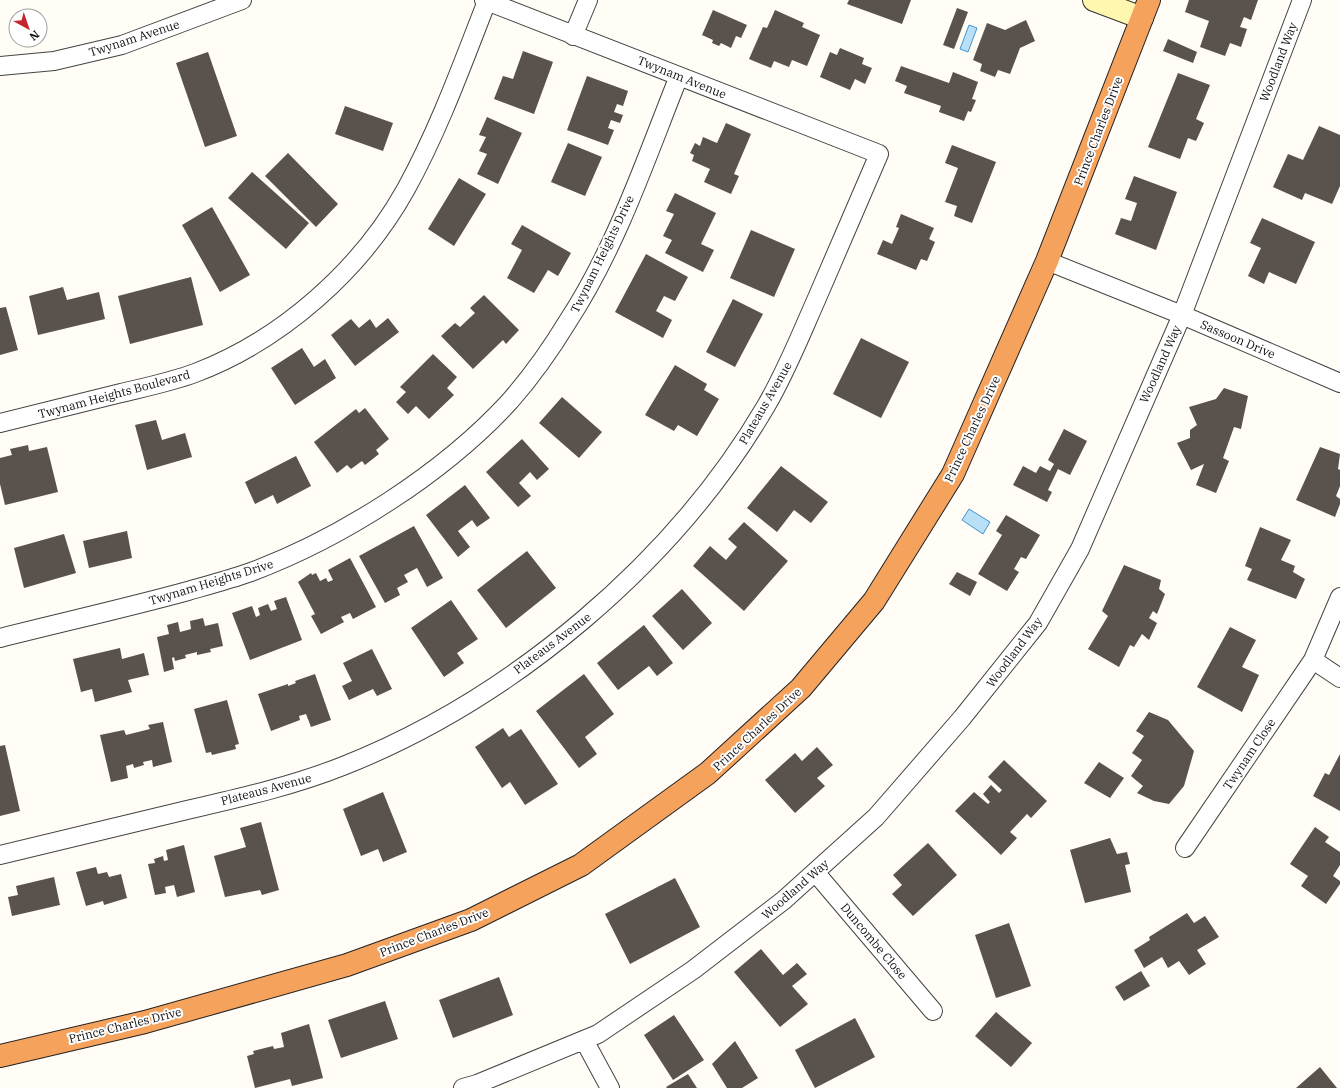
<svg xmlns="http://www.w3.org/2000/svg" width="1340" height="1088" font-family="'IBM Plex Serif',serif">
  <rect width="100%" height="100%" fill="#fffdf5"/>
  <path fill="#b9e0f7" stroke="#3f96cf" d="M 969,25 L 977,28 L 968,52 L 960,49 Z
    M 969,509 L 990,522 L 983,534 L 962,520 Z"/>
  <path fill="#5a524d" d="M 849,0 L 911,0 L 902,24 L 847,4 Z
    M 1189,0 L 1258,0 L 1251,20 L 1244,17 L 1240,27 L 1247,29 L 1241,47 L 1230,43 L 1225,56 L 1200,47 L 1209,21 L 1185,12 Z
    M 957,8 L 968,12 L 954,49 L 943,45 Z
    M 713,10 L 747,25 L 741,38 L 736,36 L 731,48 L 721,43 L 719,46 L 712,43 L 713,40 L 702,35 Z
    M 775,10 L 804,23 L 802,27 L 820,35 L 807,66 L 792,60 L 789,67 L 774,61 L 771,68 L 749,59 L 763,27 L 767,28 Z
    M 1026,20 L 1035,41 L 1020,48 L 1010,74 L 998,70 L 995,77 L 980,71 L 982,64 L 973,60 L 987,23 L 1005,30 Z
    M 1168,39 L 1197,52 L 1193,63 L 1163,51 Z
    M 840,48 L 864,58 L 862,64 L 872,68 L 865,84 L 855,79 L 850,90 L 820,77 L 830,52 L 837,55 Z
    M 523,51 L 553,62 L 534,114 L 494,99 L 503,76 L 513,79 Z
    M 208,52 L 237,136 L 205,147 L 176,63 Z
    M 901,66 L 949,83 L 953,72 L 978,82 L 972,99 L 976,100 L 971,112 L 968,111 L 964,121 L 939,112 L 941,106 L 904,93 L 907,86 L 895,81 Z
    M 1178,73 L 1210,85 L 1196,119 L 1204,123 L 1196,141 L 1188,138 L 1180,159 L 1148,147 Z
    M 587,76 L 628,91 L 623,106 L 617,104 L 614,112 L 623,115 L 620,123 L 611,120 L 608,128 L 614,130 L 608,145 L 567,130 Z
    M 345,106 L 393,123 L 383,151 L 335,134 Z
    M 487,117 L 522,133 L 498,184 L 477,174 L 487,154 L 479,151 L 486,137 L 479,135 Z
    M 726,123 L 751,134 L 734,174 L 739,176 L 731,194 L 704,182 L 710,169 L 692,161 L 694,155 L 690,153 L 695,143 L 700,146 L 703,137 L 717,143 Z
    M 1319,126 L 1340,135 L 1340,186 L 1332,204 L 1305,193 L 1302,200 L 1273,187 L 1288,154 L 1303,160 Z
    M 568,143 L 602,157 L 585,196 L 551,182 Z
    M 952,145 L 996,162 L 972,223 L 954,216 L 957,206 L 945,202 L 958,168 L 945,163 Z
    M 288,153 L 338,204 L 316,227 L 265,176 Z
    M 252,172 L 309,223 L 286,249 L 228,198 Z
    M 1134,176 L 1177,192 L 1156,250 L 1115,234 L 1121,218 L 1131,221 L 1137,203 L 1125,199 Z
    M 459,178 L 486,194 L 454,246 L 428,229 Z
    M 675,193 L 716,213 L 701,244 L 714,250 L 703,272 L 665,253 L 672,240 L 663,236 L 674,214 L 666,211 Z
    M 212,207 L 250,275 L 220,292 L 182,225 Z
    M 901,214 L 934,228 L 929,239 L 935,242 L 927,261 L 921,259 L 916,270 L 877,254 L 883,240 L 892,244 L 899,228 L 896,227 Z
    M 1262,218 L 1315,242 L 1296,284 L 1269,272 L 1264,284 L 1248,276 L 1261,248 L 1250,243 Z
    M 522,225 L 571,253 L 558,276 L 548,270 L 534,293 L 507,278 L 522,250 L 511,244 Z
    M 751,230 L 795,249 L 774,297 L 730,278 Z
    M 646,254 L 688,277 L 675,301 L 664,296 L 656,311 L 672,320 L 663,338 L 615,312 Z
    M 191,277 L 203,325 L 130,344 L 118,296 Z
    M 63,287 L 67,300 L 99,292 L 105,319 L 38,335 L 29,296 Z
    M 484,295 L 519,330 L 506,344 L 503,340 L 473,369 L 441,336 L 455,323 L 460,327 L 475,313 L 470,308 Z
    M 733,299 L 763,314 L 735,367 L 706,352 Z
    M 6,307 L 18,350 L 0,355 L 0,308 Z
    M 388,318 L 399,332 L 355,366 L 331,335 L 351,319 L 359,328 L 370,319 L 376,328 Z
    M 861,338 L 909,362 L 881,418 L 833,394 Z
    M 302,348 L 314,367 L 325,359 L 336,378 L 295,405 L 271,368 Z
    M 433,354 L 457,377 L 447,388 L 454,395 L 429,419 L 416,406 L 408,414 L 396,402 L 406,392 L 400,387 Z
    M 675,365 L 707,384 L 704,390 L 719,399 L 697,436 L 678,425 L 674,431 L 645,415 Z
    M 1224,388 L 1248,396 L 1241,429 L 1234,427 L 1223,458 L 1229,461 L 1216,493 L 1196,485 L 1204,464 L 1191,470 L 1177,443 L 1190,438 L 1190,430 L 1197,425 L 1189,407 L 1216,399 Z
    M 562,397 L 602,432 L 579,458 L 539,423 Z
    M 365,408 L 389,439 L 376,450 L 379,454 L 365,465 L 362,461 L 351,469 L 347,465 L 337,473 L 314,442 L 356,409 L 359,413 Z
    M 156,420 L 162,440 L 185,433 L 192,457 L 147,470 L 135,425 Z
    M 1064,429 L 1087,441 L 1070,475 L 1058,469 L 1048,490 L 1052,492 L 1047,502 L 1013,485 L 1023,466 L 1036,473 L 1040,466 L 1050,471 L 1054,464 L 1048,460 Z
    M 522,439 L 549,469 L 537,480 L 530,472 L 519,483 L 531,496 L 518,507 L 486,472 Z
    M 28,445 L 29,451 L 47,447 L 58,492 L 5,505 L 0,484 L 0,458 L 12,455 L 10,449 Z
    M 1320,447 L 1340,454 L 1338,469 L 1340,470 L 1340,486 L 1336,496 L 1340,499 L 1340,504 L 1335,517 L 1296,500 Z
    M 296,456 L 311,486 L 277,504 L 273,495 L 255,504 L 245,482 Z
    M 781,466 L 828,502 L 811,523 L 794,510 L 777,532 L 747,508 Z
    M 465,485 L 490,518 L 477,527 L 472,520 L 458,531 L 470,547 L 458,557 L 426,515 Z
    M 1006,515 L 1040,535 L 1026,559 L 1021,557 L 1014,569 L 1019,572 L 1007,591 L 978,574 L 1002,535 L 996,531 Z
    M 744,522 L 788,561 L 744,611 L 693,566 L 710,546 L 726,560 L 737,547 L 728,539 Z
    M 414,526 L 443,578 L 427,587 L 417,568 L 404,575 L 408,582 L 397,588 L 400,595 L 385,603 L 359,556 Z
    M 1260,527 L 1291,540 L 1281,560 L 1295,566 L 1293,572 L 1305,579 L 1296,599 L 1247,580 L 1252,569 L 1245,566 Z
    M 127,531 L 132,558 L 89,568 L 83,541 Z
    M 64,534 L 76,573 L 24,588 L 14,548 Z
    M 527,551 L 556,588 L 506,628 L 477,590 Z
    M 350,558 L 376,607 L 353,619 L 350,613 L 341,617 L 344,622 L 321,634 L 311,616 L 315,614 L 298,582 L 311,573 L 312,575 L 316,573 L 320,581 L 326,578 L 328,582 L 333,580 L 328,570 Z
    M 1124,565 L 1161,580 L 1159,589 L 1165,594 L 1157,614 L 1153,611 L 1149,618 L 1157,623 L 1149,640 L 1142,634 L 1134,647 L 1130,645 L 1119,667 L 1088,649 L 1108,616 L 1102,611 Z
    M 957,572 L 977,582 L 970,596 L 949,584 Z
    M 682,589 L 712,623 L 683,650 L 652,616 Z
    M 286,597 L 302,640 L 250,660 L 232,613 L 252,606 L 256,617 L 260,615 L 258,608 L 268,604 L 271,611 L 277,609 L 274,601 Z
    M 451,600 L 478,639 L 457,653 L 464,663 L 444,677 L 411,628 Z
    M 203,618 L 205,626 L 218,623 L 223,646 L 210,649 L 211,652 L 197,655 L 197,652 L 185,655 L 186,658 L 175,661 L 174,657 L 172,658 L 174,669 L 164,672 L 157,637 L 169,634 L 167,625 L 178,622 L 180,632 L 191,629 L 190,621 Z
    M 644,625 L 673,663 L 657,676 L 649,666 L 618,690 L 597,663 Z
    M 1230,627 L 1256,640 L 1242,667 L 1259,675 L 1242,712 L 1197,687 Z
    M 120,648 L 122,659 L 144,653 L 149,675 L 128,680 L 132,692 L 95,702 L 92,689 L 81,692 L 73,659 Z
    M 372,649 L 392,689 L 377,696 L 373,689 L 349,700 L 342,686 L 352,681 L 343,663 Z
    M 315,674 L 331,720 L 311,727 L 306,714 L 299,716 L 300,720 L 271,731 L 258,694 L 288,684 L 288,686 L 296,683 L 295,681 Z
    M 584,674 L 614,714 L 585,737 L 597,754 L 579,768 L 536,711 Z
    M 227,700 L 239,744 L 235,745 L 236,749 L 212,755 L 211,752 L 206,753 L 194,709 Z
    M 1149,712 L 1168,720 L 1194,751 L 1184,786 L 1169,804 L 1154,801 L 1137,793 L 1143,786 L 1131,776 L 1142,760 L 1132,753 L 1144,736 L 1136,731 Z
    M 163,722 L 172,762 L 153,767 L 152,760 L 143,762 L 144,765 L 134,768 L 133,764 L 126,766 L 128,778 L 111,782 L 100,735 L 124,730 L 126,735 L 150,729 L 148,725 Z
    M 503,728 L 509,737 L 521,729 L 558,784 L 525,805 L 510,782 L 502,788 L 475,747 Z
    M 5,745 L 20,811 L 0,816 L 0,746 Z
    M 817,747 L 833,765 L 817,778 L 825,786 L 795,813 L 765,780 L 795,753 L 802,761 Z
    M 1340,754 L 1340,811 L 1313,796 L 1325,773 L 1329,775 Z
    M 1004,760 L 1047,801 L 1031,818 L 1027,814 L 1010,832 L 1017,838 L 1001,855 L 955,811 L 974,792 L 988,804 L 990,802 L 983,794 L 991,785 L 999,793 L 1002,790 L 988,777 Z
    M 1099,762 L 1124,778 L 1110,798 L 1084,783 Z
    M 383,792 L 407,852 L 383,862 L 378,849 L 361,856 L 343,809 Z
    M 261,822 L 279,890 L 262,895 L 260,890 L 225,897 L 214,856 L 246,847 L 240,828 Z
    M 1315,827 L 1329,837 L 1325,842 L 1340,852 L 1340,865 L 1333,876 L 1340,881 L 1340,884 L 1326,904 L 1301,886 L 1308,876 L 1290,864 Z
    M 1110,838 L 1117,854 L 1127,852 L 1130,864 L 1125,865 L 1131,892 L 1085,903 L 1070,850 Z
    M 928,843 L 957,875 L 913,916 L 892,894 L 902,885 L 893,875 Z
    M 184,845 L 195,892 L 177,897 L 174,885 L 165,887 L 166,893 L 155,895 L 148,864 L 155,863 L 154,859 L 163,856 L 164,861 L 168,860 L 166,850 Z
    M 96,867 L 98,874 L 107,872 L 109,877 L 121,874 L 127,898 L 104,905 L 103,901 L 86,906 L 76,872 Z
    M 54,877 L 60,905 L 12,916 L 8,897 L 18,895 L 16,886 Z
    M 675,878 L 700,927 L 630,964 L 605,914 Z
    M 1187,913 L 1194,923 L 1205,916 L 1219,937 L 1197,950 L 1206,964 L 1189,975 L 1179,961 L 1168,968 L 1162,957 L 1144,968 L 1134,950 L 1150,940 L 1149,937 Z
    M 1009,923 L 1031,986 L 996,998 L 975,935 Z
    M 761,949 L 783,975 L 797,963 L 807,974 L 792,986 L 808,1004 L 780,1027 L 734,972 Z
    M 1141,971 L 1150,986 L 1124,1001 L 1115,987 Z
    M 499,977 L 513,1015 L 453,1038 L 439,1000 Z
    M 385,1001 L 398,1039 L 341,1058 L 328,1020 Z
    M 996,1012 L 1032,1043 L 1011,1067 L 975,1036 Z
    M 674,1015 L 704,1060 L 673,1080 L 644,1035 Z
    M 855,1018 L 875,1057 L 815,1088 L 795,1050 Z
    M 309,1024 L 323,1078 L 292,1086 L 290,1079 L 255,1088 L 247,1056 L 254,1054 L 253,1051 L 273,1046 L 274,1049 L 284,1047 L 281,1033 Z
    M 735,1041 L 758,1078 L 742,1088 L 727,1088 L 712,1064 Z
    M 1320,1067 L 1337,1088 L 1296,1088 Z
    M 688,1074 L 697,1088 L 667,1088 L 666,1087 Z"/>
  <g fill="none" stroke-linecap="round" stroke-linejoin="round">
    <defs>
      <path id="street" d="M 573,36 L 588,0
        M 0,66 L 54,61 L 122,45 L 242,0
        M 1047,261 L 1182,315 L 1340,383
        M 0,423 C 40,413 81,403 121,393 C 146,387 171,382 195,373 C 282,340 361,270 406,189 C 439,129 462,65 487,1
        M 0,638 C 63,622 126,608 188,591 C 209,585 231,579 251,572 C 342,538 444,473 510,401 C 531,377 551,349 568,321 C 617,246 646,158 679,76
        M 1313,660 L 1340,678
        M 1185,848 L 1313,660 L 1340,597
        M 0,855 C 62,840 125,825 187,810 C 239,798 293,786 343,766 C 512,699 674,563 766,406 C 786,372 801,334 817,298 C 838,250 858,202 879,154 L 484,0
        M 815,872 L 933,1011
        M 584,1040 L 610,1088
        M 463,1088 L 477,1084 L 598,1034 L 693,970 L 784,900 L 876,817 L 962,718 L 1038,623 L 1080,549 L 1182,315 L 1302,0"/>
      <path id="secondary" d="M 1094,0 L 1142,18"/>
      <path id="highway" d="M 0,1056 L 145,1022 L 347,965 L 471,920 L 581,865 L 708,773 L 801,688 L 874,601 L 953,474 L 1047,261 L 1149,0"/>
    </defs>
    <use href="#street" stroke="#444" stroke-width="20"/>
    <use href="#secondary" stroke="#333" stroke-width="24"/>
    <use href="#highway" stroke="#222" stroke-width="24"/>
    <use href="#street" stroke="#fff" stroke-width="18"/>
    <use href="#secondary" stroke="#fff6b0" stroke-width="22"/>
    <use href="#highway" stroke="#f5a25d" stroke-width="22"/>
  </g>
  <g text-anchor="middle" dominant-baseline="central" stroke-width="4" stroke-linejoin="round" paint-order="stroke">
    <g font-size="12" fill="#111" stroke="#fff">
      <text transform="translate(134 38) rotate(-18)">Twynam Avenue</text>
      <text transform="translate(1278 62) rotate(-69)">Woodland Way</text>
      <text transform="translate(682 77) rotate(22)">Twynam Avenue</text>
      <text transform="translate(1098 131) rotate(-69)">Prince Charles Drive</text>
      <text transform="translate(602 254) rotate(-64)">Twynam Heights Drive</text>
      <text transform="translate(1238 339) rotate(23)">Sassoon Drive</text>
      <text transform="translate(1160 364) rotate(-66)">Woodland Way</text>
      <text transform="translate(114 394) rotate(-15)">Twynam Heights Boulevard</text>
      <text transform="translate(765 403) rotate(-60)">Plateaus Avenue</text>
      <text transform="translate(972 429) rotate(-65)">Prince Charles Drive</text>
      <text transform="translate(211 582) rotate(-17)">Twynam Heights Drive</text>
      <text transform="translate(552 643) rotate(-37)">Plateaus Avenue</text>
      <text transform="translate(1014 652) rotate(-53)">Woodland Way</text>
      <text transform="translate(757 729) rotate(-43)">Prince Charles Drive</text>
      <text transform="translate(1249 754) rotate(-56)">Twynam Close</text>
      <text transform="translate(266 789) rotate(-15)">Plateaus Avenue</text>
      <text transform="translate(795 889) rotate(-41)">Woodland Way</text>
      <text transform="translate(434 932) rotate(-21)">Prince Charles Drive</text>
      <text transform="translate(874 941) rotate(50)">Duncombe Close</text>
      <text transform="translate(125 1025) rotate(-14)">Prince Charles Drive</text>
    </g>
  </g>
  <g transform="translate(28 28) rotate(140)"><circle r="19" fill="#ffffff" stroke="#a0a0a0"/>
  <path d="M0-3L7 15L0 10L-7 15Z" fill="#c4262e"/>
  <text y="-6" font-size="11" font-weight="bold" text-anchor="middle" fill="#111111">N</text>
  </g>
</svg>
